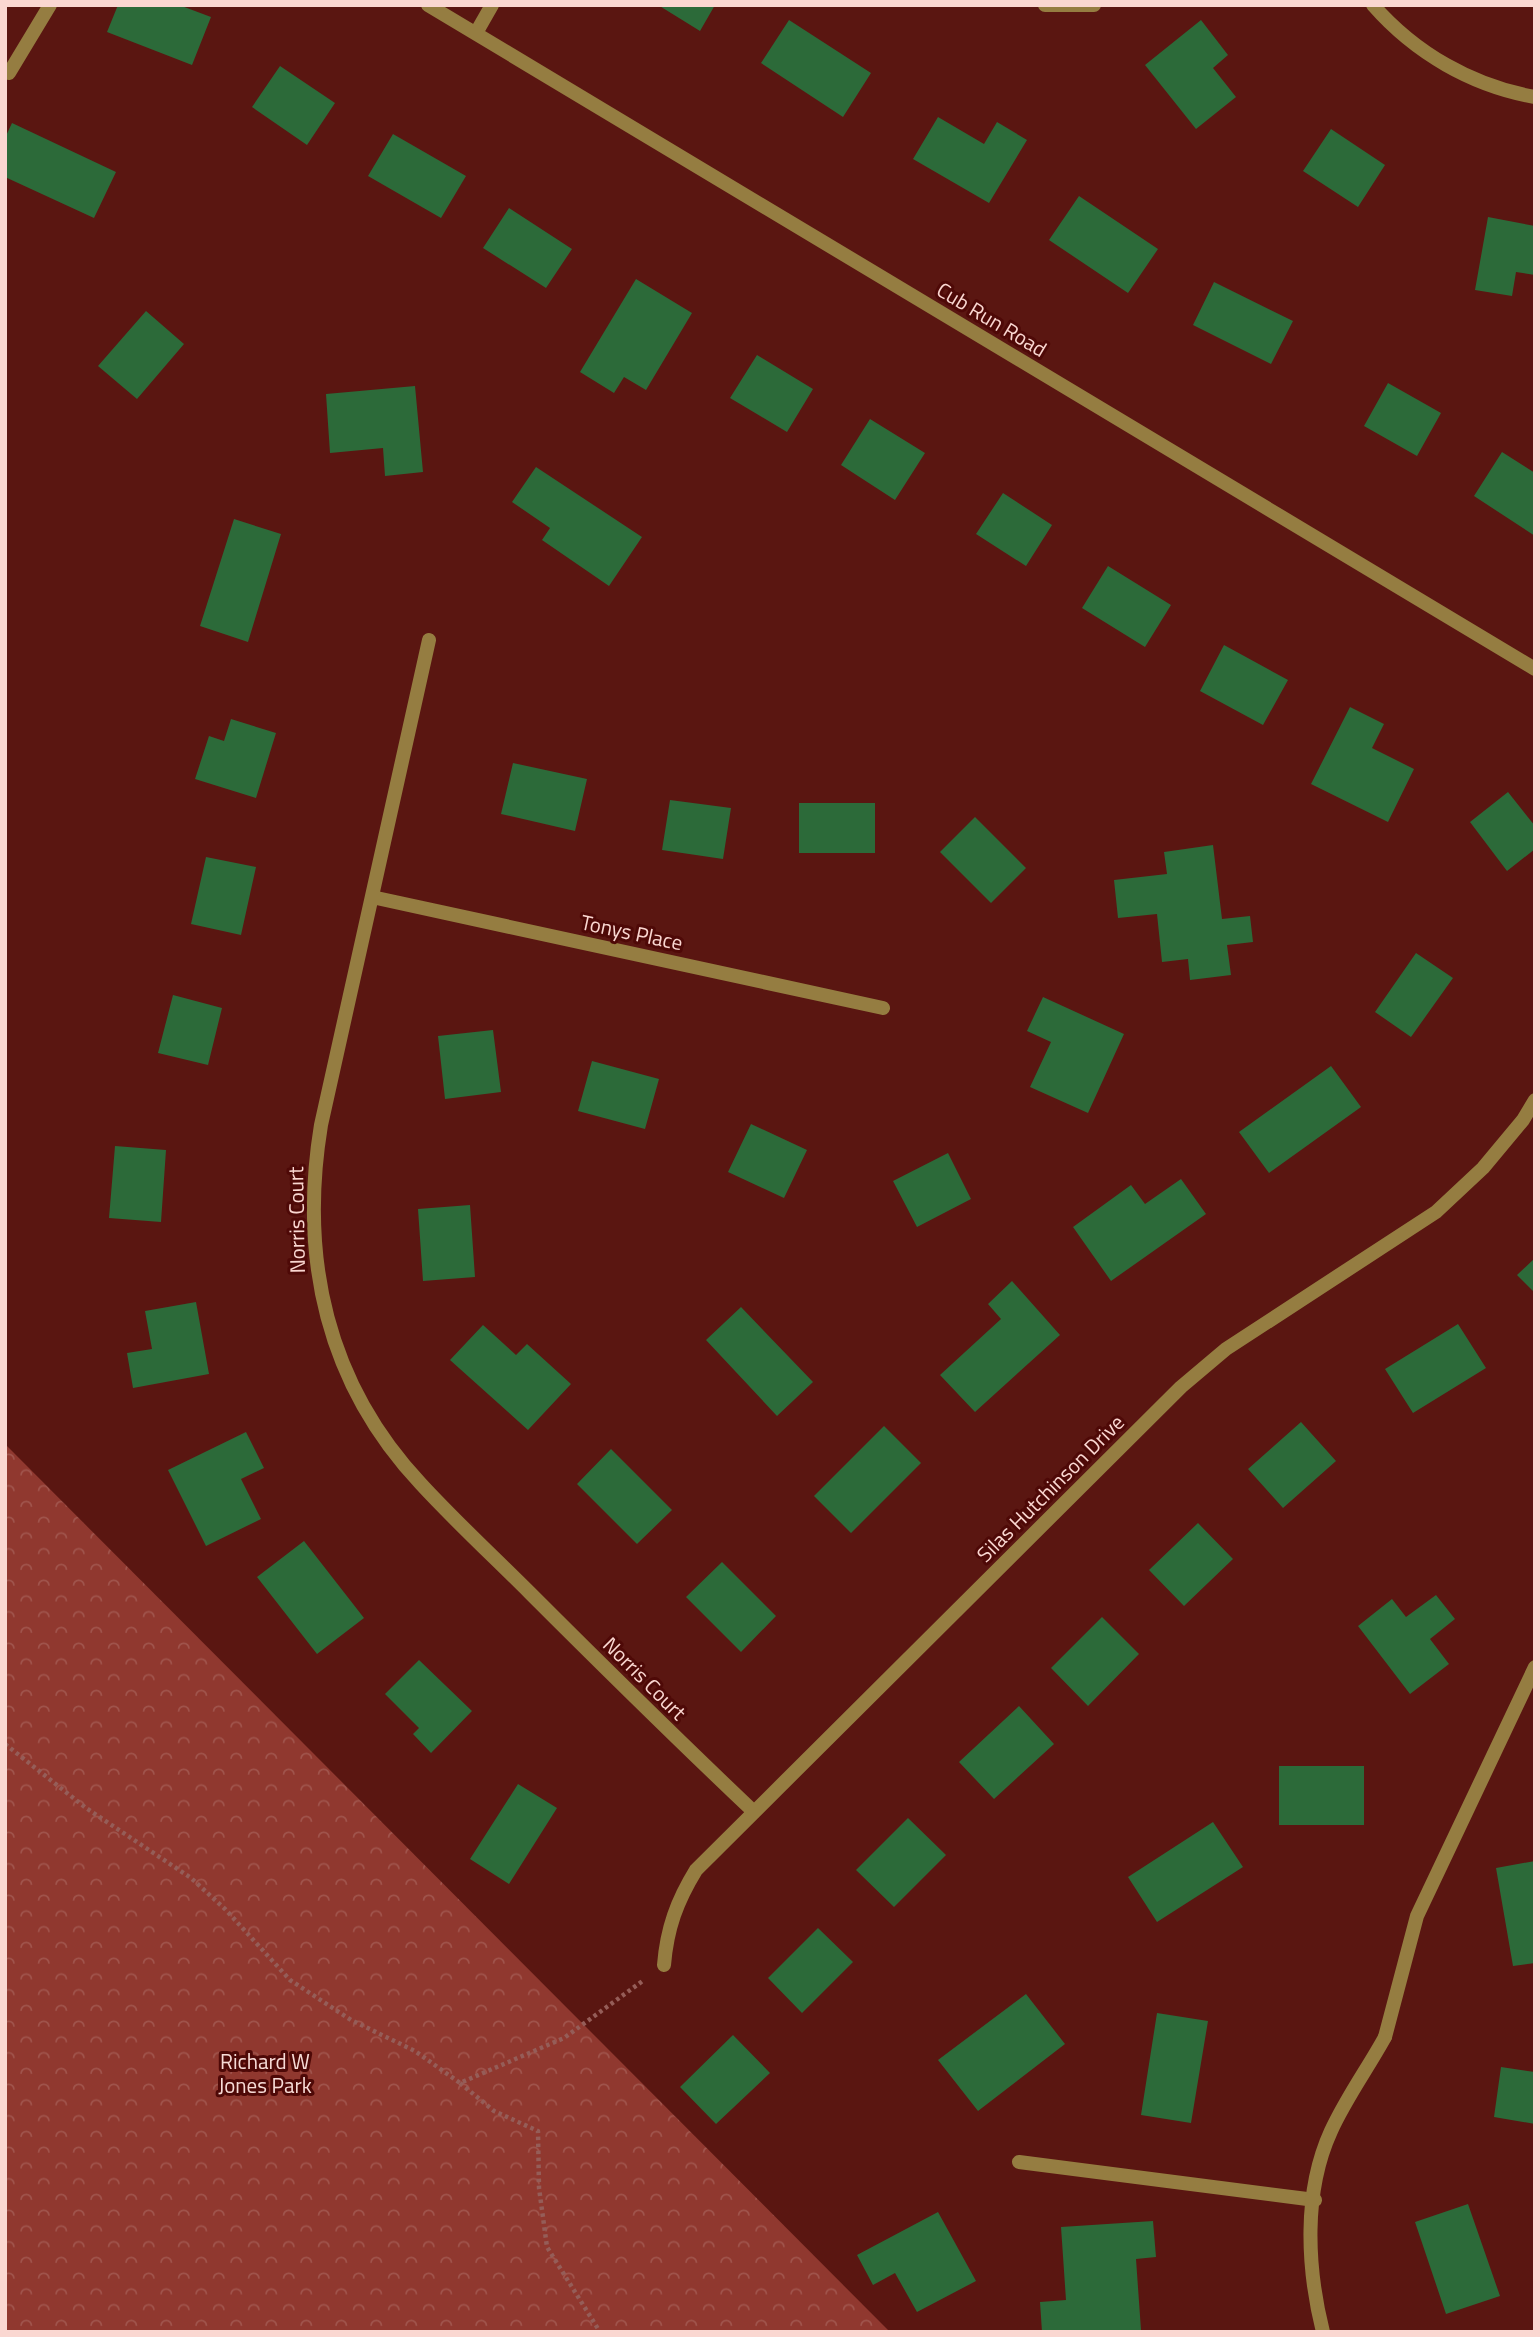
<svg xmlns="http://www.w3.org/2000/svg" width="1540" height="2337" font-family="'Titillium Web',sans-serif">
  <defs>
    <pattern id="park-crowns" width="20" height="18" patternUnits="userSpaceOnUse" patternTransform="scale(1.75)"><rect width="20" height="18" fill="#90382f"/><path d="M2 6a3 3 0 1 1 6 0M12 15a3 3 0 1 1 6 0" fill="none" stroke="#a0544c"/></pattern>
  </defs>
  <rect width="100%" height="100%" fill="#5a1611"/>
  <path fill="url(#park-crowns)" d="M 5,1444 L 890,2332 L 5,2332 Z"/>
  <path fill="#2c6a39" d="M 118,5 L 179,5 L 211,17 L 192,65 L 107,32 Z
    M 658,5 L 715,5 L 700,31 Z
    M 789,20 L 871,73 L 843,117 L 761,63 Z
    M 1201,20 L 1228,55 L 1213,68 L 1236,97 L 1196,129 L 1145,65 Z
    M 280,66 L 335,103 L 307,145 L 252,107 Z
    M 938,117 L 984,144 L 997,122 L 1027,140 L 989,203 L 913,159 Z
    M 12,123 L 116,172 L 94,218 L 5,177 L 5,138 Z
    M 1331,129 L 1385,165 L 1358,207 L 1303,171 Z
    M 393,134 L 466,176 L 441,218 L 368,176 Z
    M 1079,196 L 1158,249 L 1128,293 L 1049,240 Z
    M 509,208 L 572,249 L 546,288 L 483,248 Z
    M 1488,217 L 1535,226 L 1535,275 L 1516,272 L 1512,296 L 1475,290 Z
    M 636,279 L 692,313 L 646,390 L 624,377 L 614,393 L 580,372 Z
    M 1214,282 L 1293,321 L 1271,364 L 1193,325 Z
    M 146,311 L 184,344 L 137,399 L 98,366 Z
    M 757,355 L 813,389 L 787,432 L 730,398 Z
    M 1388,383 L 1441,413 L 1417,456 L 1364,426 Z
    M 415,386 L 423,472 L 385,476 L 383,448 L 330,453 L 326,394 Z
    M 870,419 L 925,453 L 895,500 L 841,465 Z
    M 1502,452 L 1535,473 L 1535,536 L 1474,496 Z
    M 536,467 L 642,537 L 609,586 L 542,540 L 550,528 L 512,502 Z
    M 1003,493 L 1052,525 L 1026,566 L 976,534 Z
    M 234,519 L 281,534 L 248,642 L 200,626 Z
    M 1108,566 L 1171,605 L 1145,647 L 1082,608 Z
    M 1224,645 L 1288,680 L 1263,725 L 1200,691 Z
    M 1350,707 L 1384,724 L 1372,748 L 1414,769 L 1388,822 L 1311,784 Z
    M 231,719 L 276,733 L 256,798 L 195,779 L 209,736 L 224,741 Z
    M 513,763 L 587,779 L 575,831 L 501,814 Z
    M 1508,792 L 1535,826 L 1535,849 L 1507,871 L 1470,822 Z
    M 670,800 L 731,808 L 723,859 L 662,850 Z
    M 799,803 L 875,803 L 875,853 L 799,853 Z
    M 975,817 L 1026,868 L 991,903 L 940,852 Z
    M 1213,845 L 1222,919 L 1250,916 L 1253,942 L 1227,945 L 1231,975 L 1190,980 L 1188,959 L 1162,962 L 1157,914 L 1118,918 L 1114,880 L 1167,874 L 1164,852 Z
    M 206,857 L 256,867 L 241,935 L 191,924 Z
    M 1416,953 L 1453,978 L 1411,1037 L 1375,1012 Z
    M 173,995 L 222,1008 L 208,1065 L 158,1053 Z
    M 1043,997 L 1124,1034 L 1088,1113 L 1030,1087 L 1051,1042 L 1027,1031 Z
    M 493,1030 L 501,1092 L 445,1099 L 438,1036 Z
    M 592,1061 L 659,1079 L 645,1129 L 578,1111 Z
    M 1331,1066 L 1361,1107 L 1269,1173 L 1239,1132 Z
    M 751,1124 L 807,1150 L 784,1198 L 728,1172 Z
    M 115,1146 L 166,1150 L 161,1222 L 109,1218 Z
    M 948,1153 L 971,1199 L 917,1227 L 893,1181 Z
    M 1181,1179 L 1206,1214 L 1111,1281 L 1073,1227 L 1131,1185 L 1145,1204 Z
    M 470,1205 L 475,1277 L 423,1281 L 418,1209 Z
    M 1535,1258 L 1535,1293 L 1517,1275 Z
    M 1012,1281 L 1060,1335 L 975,1412 L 940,1375 L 1001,1319 L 988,1304 Z
    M 196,1302 L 209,1374 L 133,1388 L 127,1353 L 152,1349 L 145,1311 Z
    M 741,1307 L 813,1382 L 777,1416 L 706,1340 Z
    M 1458,1324 L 1486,1368 L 1413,1413 L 1385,1369 Z
    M 483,1325 L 516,1355 L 527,1344 L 571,1384 L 528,1430 L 450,1360 Z
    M 1301,1422 L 1336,1461 L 1283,1508 L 1248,1469 Z
    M 884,1426 L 921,1463 L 851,1533 L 814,1496 Z
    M 246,1432 L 264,1468 L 241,1479 L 261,1519 L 206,1546 L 168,1470 Z
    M 611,1449 L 672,1510 L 637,1544 L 577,1484 Z
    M 1198,1523 L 1233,1559 L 1184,1606 L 1149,1570 Z
    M 304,1541 L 364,1618 L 317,1654 L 257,1577 Z
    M 722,1562 L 776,1616 L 741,1652 L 686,1597 Z
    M 1436,1595 L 1455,1619 L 1430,1639 L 1449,1664 L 1410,1694 L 1358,1626 L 1392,1599 L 1406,1617 Z
    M 1102,1617 L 1139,1654 L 1088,1706 L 1051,1668 Z
    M 419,1660 L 472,1711 L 431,1753 L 413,1734 L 419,1728 L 385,1694 Z
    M 1019,1706 L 1054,1744 L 994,1799 L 959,1762 Z
    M 1279,1766 L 1364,1766 L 1364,1825 L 1279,1825 Z
    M 518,1784 L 557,1808 L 509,1884 L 470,1859 Z
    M 908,1818 L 946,1855 L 894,1907 L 856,1870 Z
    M 1213,1822 L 1243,1867 L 1157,1922 L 1128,1877 Z
    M 1535,1861 L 1535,1963 L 1513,1966 L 1496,1868 Z
    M 818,1928 L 853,1962 L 802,2013 L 768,1978 Z
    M 1026,1994 L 1065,2044 L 978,2111 L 938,2060 Z
    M 1157,2013 L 1208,2021 L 1191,2123 L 1141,2115 Z
    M 733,2035 L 770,2073 L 716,2124 L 680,2087 Z
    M 1501,2067 L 1535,2072 L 1535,2124 L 1494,2117 Z
    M 1468,2204 L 1500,2296 L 1446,2314 L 1415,2222 Z
    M 938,2212 L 976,2281 L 917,2312 L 895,2273 L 873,2285 L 857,2255 Z
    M 1153,2221 L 1156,2257 L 1136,2259 L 1141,2330 L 1042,2332 L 1040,2302 L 1066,2300 L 1061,2227 Z"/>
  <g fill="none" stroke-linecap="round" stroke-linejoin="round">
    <path stroke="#955d58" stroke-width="4.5" stroke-dasharray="3.5 3.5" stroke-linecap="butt" d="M 5,1744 L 86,1808 L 191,1878 L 225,1909 L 290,1980 L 351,2020 L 415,2051 L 460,2083 L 564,2038 L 644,1980
      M 460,2083 L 494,2111 L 538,2131 L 539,2188 L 547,2247 L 600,2332"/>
    <path stroke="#957d41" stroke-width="14" d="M 1045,5 L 1094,5
      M 9,73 L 50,5
      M 1385,2037 L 1417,1916 L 1535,1667
      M 1019,2162 L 1315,2200"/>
    <path stroke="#957d41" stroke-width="14" d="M 428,5 L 1535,669
      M 1373,5 C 1415,53 1472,86 1535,97
      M 476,33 L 492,5
      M 429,640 L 321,1125 C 299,1259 327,1384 421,1484 C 456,1522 494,1557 530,1593 C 604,1667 678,1740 754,1812
      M 372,897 L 883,1008
      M 664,1965 C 667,1928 677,1901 696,1870 L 1181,1387 L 1226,1349 L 1436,1212 L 1483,1168 L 1523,1120 L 1535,1100
      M 1323,2332 C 1307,2268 1303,2192 1331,2131 C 1346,2098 1368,2068 1385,2037"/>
  </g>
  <g text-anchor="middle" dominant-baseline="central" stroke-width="6" stroke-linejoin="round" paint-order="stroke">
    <g font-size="21" fill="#fad7d1" stroke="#4e0907">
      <text transform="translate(992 319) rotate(31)">Cub Run Road</text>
      <text transform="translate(632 932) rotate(12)">Tonys Place</text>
      <text transform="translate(296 1220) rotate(-91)">Norris Court</text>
      <text transform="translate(1050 1488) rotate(-45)">Silas Hutchinson Drive</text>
      <text transform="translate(645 1678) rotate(45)">Norris Court</text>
    </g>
    <g font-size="21" fill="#f7dbd6" stroke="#4e0907">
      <text x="265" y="2061">Richard W<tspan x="265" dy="24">Jones Park</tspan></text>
    </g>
  </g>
  <rect width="1540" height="2337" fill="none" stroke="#fad7d1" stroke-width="14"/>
</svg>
